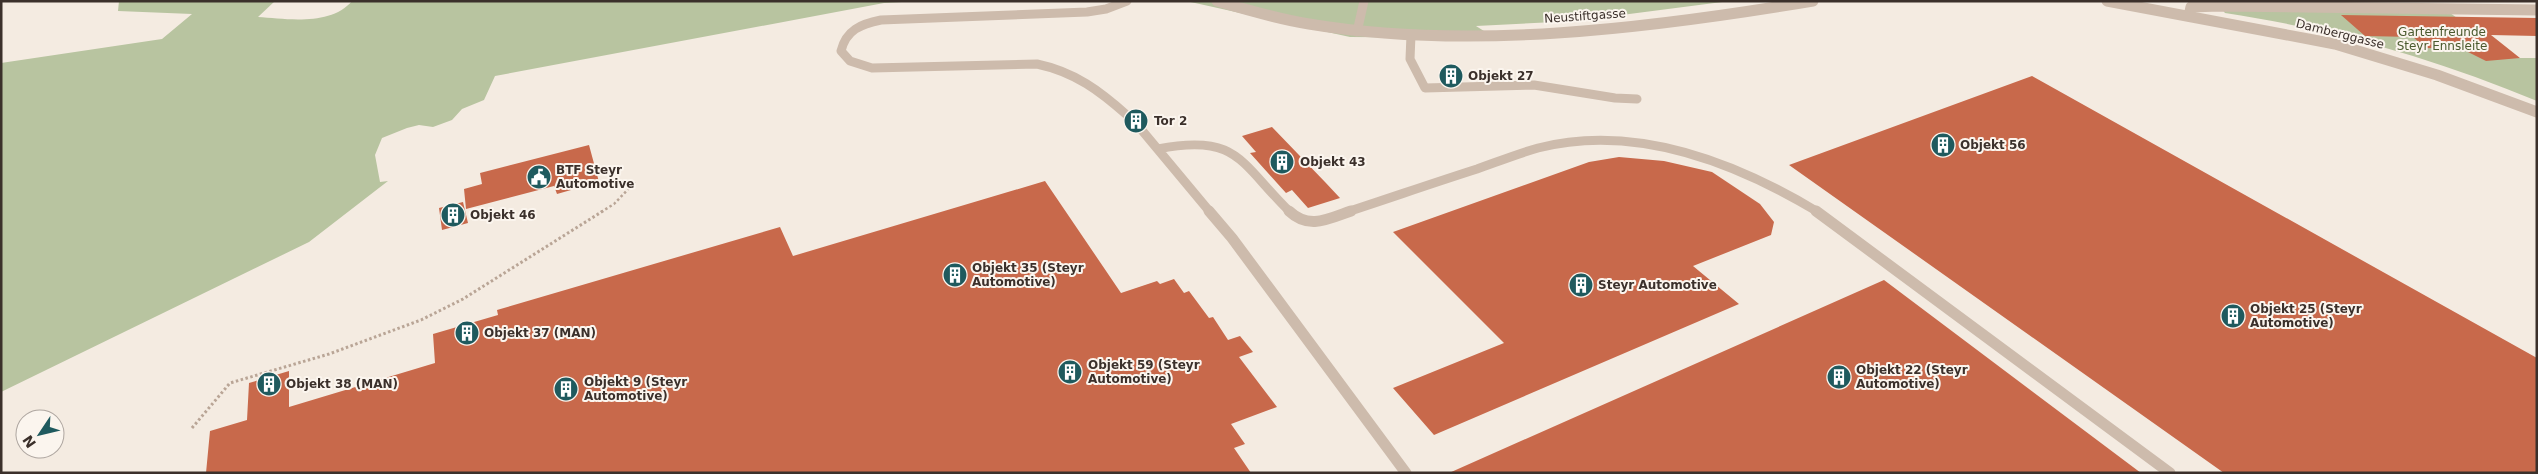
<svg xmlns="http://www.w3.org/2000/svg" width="2538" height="474" font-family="'DejaVu Sans',sans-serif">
  <rect width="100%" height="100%" fill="#f4ebe1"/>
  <path fill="#b8c4a0" d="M 119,1 L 275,1 L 258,17 C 287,19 331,26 352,1 L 920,1 L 884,3 L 495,76 L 484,100 L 462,109 L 452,120 L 433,127 L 419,125 L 407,128 L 382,138 L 375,155 L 380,182 L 388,181 L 309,242 L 1,392 L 1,63 L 162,39 L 192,14 L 118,11 Z
    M 1186,1 L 1730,1 L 1575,21 L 1476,26 L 1495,38 L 1350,37 Z
    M 2220,7 L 2450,13 L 2514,58 L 2537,58 L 2537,101 C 2436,59 2332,29 2225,13 Z"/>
  <path fill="#c8694b" d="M 2341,15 L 2537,18 L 2537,36 L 2491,35 L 2520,58 L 2486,61 L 2462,49 L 2426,48 L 2413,37 L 2365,36 Z
    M 2032,76 L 2537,358 L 2537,473 L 2224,473 L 1789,165 Z
    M 1272,127 L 1325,182 L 1340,198 L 1308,208 L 1292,190 L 1286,193 L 1250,153 L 1256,152 L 1242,136 Z
    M 589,145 L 599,182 L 557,194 L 554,186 L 466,209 L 464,189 L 482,184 L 480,173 Z
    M 1619,157 L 1664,161 L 1712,172 L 1760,204 L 1774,222 L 1771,235 L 1693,266 L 1739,304 L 1434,435 L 1393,388 L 1504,343 L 1393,232 L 1589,162 Z
    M 1045,181 L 1121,293 L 1157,281 L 1160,284 L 1174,279 L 1184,293 L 1189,291 L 1209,318 L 1213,317 L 1228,340 L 1240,336 L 1253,352 L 1239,357 L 1277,407 L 1231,424 L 1245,444 L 1234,448 L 1251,473 L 206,473 L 210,431 L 247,420 L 249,383 L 289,371 L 289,407 L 435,363 L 433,334 L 498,315 L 497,310 L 780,227 L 793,256 Z
    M 463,202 L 468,223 L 442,230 L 439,208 Z
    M 1884,280 L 2141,473 L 1449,473 Z"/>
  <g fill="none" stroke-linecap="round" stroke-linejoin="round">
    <path stroke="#b9a596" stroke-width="2.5" stroke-dasharray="2.5 2.5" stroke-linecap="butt" d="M 601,212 L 614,204 L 635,182"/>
    <path stroke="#b9a596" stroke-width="3" stroke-dasharray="2.5 2.5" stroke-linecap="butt" d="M 192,428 L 230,383 L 329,354 L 421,320 L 463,299 L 603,211"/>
    <path stroke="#cdbbac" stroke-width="9" d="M 1127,1 L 1106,9 L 1087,12 L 881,20 C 861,24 846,30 841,51 L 850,61 L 872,68 L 1037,64 C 1075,72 1100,91 1128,116
      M 1357,32 L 1364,1
      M 1411,35 L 1410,59 L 1425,88 L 1534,85 L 1615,98 L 1637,99
      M 1140,128 L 1210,212
      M 1158,149 C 1238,133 1240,163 1290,212
      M 1347,212 C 1390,198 1433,183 1477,169 C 1497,162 1517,154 1538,148 C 1635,123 1735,162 1818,212"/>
    <path stroke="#cdbbac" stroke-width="11" d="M 1209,211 L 1232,238 L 1406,473
      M 1289,211 C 1309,230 1328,219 1351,211
      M 1816,211 L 2170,473"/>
    <path stroke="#cdbbac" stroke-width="11" d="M 2189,16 L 2191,7 L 2219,6 L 2537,10"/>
    <path stroke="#cdbbac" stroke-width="11" d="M 1217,1 C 1247,10 1278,19 1309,24 C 1470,51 1652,28 1813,1
      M 2107,1 L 2335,44 L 2437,75 L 2537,112"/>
  </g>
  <defs>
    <symbol id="building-disc" viewBox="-11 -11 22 22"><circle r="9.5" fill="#1f5a5e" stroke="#fbf5ee"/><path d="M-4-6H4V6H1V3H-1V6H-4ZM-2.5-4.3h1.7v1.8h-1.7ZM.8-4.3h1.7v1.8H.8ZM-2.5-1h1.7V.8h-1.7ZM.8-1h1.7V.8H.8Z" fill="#fff"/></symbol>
    <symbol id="civic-disc" viewBox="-11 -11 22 22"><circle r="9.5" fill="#1f5a5e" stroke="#fbf5ee"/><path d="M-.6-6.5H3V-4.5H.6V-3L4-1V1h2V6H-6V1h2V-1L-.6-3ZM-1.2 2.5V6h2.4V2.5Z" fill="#fff"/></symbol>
  </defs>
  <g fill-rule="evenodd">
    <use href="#building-disc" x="1437" y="62" width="28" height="28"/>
    <use href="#building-disc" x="1122" y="107" width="28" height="28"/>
    <use href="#building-disc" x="1929" y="131" width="28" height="28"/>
    <use href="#building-disc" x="1268" y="148" width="28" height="28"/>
    <use href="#civic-disc" x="525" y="163" width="28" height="28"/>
    <use href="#building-disc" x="439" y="201" width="28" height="28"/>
    <use href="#building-disc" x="941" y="261" width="28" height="28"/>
    <use href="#building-disc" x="1567" y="271" width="28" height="28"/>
    <use href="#building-disc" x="2219" y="302" width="28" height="28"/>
    <use href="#building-disc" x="453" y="319" width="28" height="28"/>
    <use href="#building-disc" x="1056" y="358" width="28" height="28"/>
    <use href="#building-disc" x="1825" y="363" width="28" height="28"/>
    <use href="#building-disc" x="255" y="370" width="28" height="28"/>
    <use href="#building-disc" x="552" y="375" width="28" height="28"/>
  </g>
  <g text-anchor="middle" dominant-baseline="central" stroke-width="4" stroke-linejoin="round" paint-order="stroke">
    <g font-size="12" fill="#3b302b" stroke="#fbf5ee">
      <text transform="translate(1585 16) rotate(-4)">Neustiftgasse</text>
      <text transform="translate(2340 34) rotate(14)">Damberggasse</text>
    </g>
    <g font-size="12" fill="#4a5a2e" stroke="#fbf5ee">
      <text x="2442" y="32">Gartenfreunde<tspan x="2442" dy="14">Steyr Ennsleite</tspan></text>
    </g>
    <g font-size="12" font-weight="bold" fill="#3b302b" stroke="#fbf5ee" text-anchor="start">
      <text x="1468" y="76">Objekt 27</text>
      <text x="1154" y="121">Tor 2</text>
      <text x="1960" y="145">Objekt 56</text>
      <text x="1300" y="162">Objekt 43</text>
      <text x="556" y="170">BTF Steyr<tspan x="556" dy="14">Automotive</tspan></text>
      <text x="470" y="215">Objekt 46</text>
      <text x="972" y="268">Objekt 35 (Steyr<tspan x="972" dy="14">Automotive)</tspan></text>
      <text x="1598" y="285">Steyr Automotive</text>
      <text x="2250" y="309">Objekt 25 (Steyr<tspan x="2250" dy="14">Automotive)</tspan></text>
      <text x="484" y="333">Objekt 37 (MAN)</text>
      <text x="1088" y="365">Objekt 59 (Steyr<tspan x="1088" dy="14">Automotive)</tspan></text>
      <text x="1856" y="370">Objekt 22 (Steyr<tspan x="1856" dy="14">Automotive)</tspan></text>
      <text x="584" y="382">Objekt 9 (Steyr<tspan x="584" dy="14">Automotive)</tspan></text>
      <text x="286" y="384">Objekt 38 (MAN)</text>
    </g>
  </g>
  <rect width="2538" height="474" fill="none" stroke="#3b302b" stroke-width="5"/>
  <g transform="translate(40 434) rotate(235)"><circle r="24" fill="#fbf5ee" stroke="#aea6a0"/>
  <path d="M0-4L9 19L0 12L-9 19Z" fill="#1f5a5e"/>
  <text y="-8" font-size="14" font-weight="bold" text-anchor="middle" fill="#3b302b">N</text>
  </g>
</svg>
